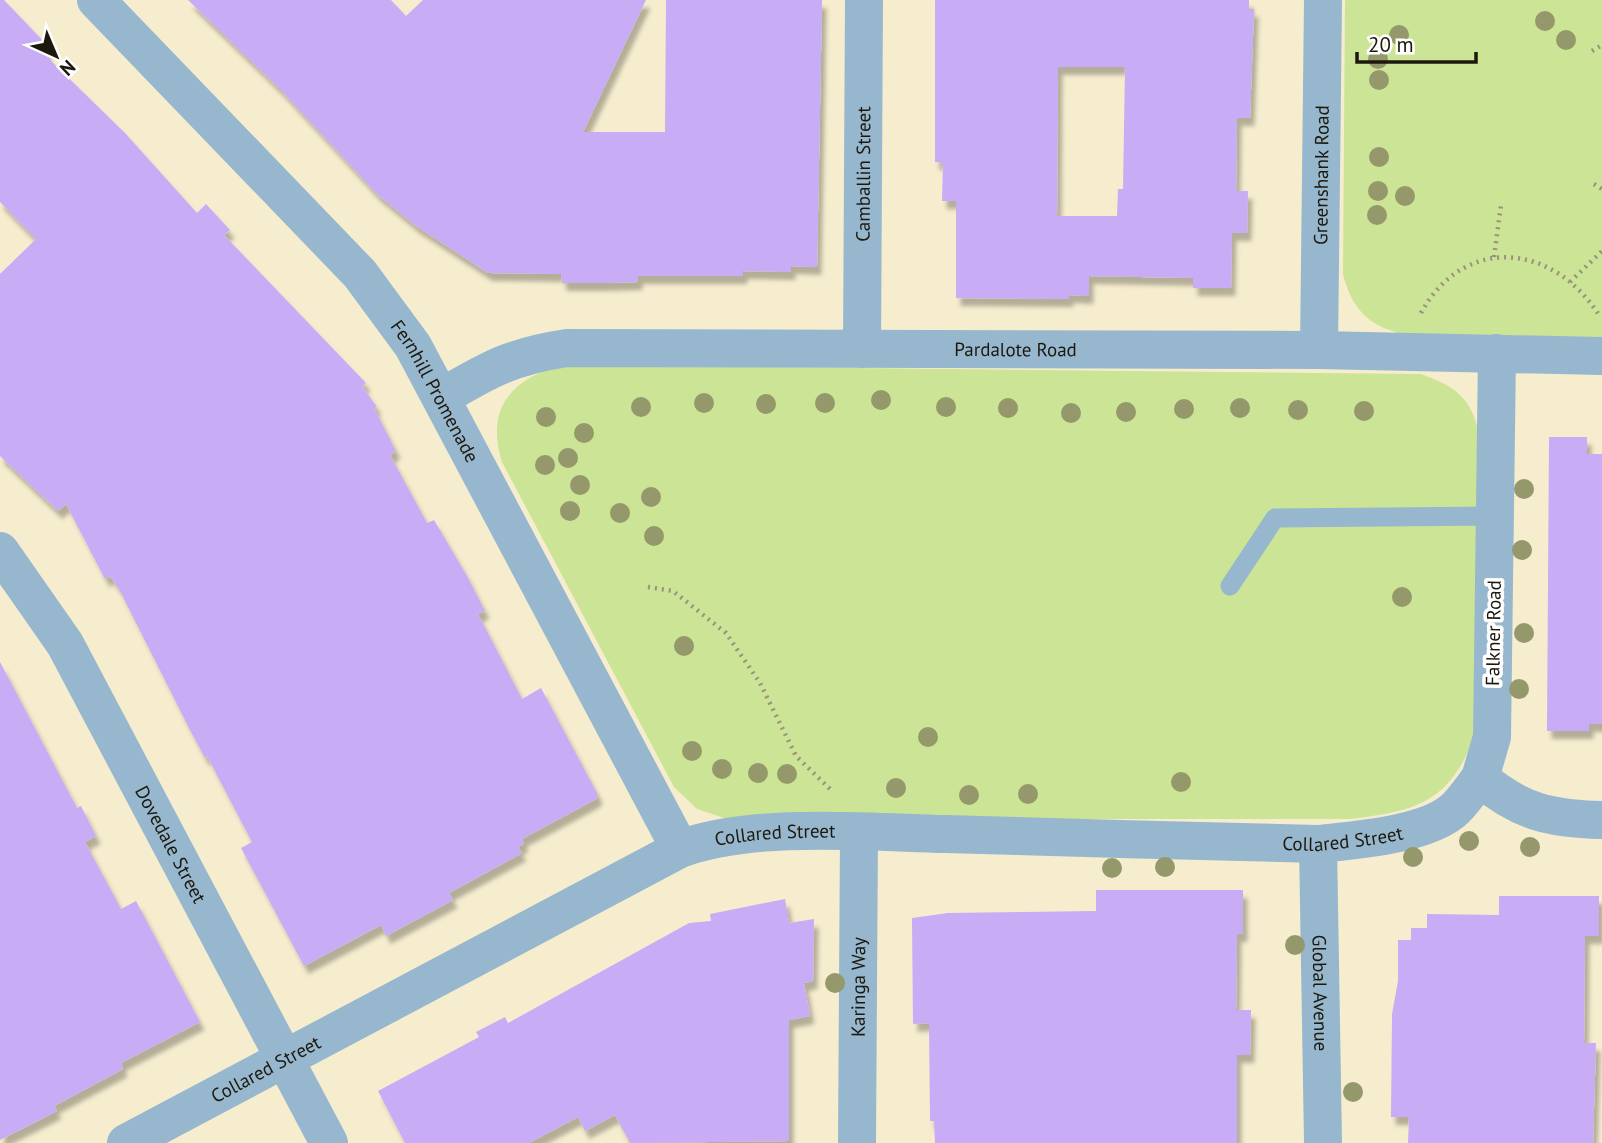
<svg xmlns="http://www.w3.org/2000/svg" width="1602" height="1143" font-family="'PT Sans',sans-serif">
  <defs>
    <filter id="shadow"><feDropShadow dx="4.5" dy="8" stdDeviation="2" flood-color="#0004"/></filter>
  </defs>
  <rect width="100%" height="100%" fill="#f6edcf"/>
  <path fill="#cce495" d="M 1345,0 L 1602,0 L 1602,339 L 1410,336 C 1371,327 1354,314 1343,275 Z
    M 562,365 L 1421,374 C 1457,387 1472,398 1480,438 L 1475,733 C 1452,801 1418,811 1351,819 L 727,819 L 697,809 L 674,787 L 502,462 C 485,409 511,379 562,365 Z"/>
  <path fill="#c8acf6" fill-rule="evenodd" filter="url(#shadow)" d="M 0,0 L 4,0 L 50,48 L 44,54 L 125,133 L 197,213 L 206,204 L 230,230 L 224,235 L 366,383 L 362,386 L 377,407 L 374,408 L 396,451 L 390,455 L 427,523 L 434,520 L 467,576 L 485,611 L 478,614 L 522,699 L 541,688 L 598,795 L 596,799 L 522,839 L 524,844 L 518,847 L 522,853 L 449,893 L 453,900 L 386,936 L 381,925 L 304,966 L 241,848 L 252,842 L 207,756 L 205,758 L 189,728 L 119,589 L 110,576 L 105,579 L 66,504 L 58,511 L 0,456 L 0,274 L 36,239 L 0,202 Z
    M 188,0 L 391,0 L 406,16 L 423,0 L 646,0 L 583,132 L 665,132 L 666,0 L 822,0 L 817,267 L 791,266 L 791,272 L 743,271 L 743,276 L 638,276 L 638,282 L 602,283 L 562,283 L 561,274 L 488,273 L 416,226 L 377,194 L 281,90 Z
    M 935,0 L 1249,0 L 1249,9 L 1254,9 L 1250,118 L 1237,118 L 1236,191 L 1248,191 L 1247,233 L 1232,233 L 1231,288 L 1193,288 L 1193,278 L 1089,276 L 1089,296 L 1069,295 L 1069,299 L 956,298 L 956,201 L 942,201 L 943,163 L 935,162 ZM 1058,67 L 1125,67 L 1123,189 L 1118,189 L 1117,216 L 1057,216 Z
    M 1549,437 L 1587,437 L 1587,454 L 1602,454 L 1602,724 L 1589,724 L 1589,731 L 1547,731 Z
    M 0,662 L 77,808 L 81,806 L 96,836 L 85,842 L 121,909 L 136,901 L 200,1022 L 121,1063 L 123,1069 L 54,1106 L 57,1111 L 0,1140 Z
    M 1096,890 L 1243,890 L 1243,934 L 1237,934 L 1236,1010 L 1251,1010 L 1250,1055 L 1237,1055 L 1237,1143 L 935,1143 L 934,1121 L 930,1121 L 929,1023 L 913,1024 L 912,918 L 948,913 L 1096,911 Z
    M 1499,896 L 1599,896 L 1599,936 L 1585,936 L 1584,1043 L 1596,1043 L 1593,1143 L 1408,1143 L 1409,1117 L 1391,1117 L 1392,1014 L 1398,981 L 1398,940 L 1411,940 L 1411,928 L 1427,928 L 1427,914 L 1499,915 Z
    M 785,899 L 789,923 L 814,919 L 813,981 L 804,983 L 810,1016 L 789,1020 L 789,1141 L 630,1143 L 615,1115 L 585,1131 L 578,1117 L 529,1143 L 405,1143 L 378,1091 L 479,1037 L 476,1032 L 505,1017 L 508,1023 L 689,923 L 711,921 L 710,914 Z"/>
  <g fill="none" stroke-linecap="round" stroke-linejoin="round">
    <path stroke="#99927d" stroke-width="4.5" stroke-dasharray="2 5" stroke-linecap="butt" d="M 1592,51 L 1602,45
      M 1594,184 L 1602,189
      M 1494,257 L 1501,205
      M 1570,282 L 1602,251
      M 1421,313 C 1464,234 1553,243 1599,315
      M 648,587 L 673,591 L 726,633 L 760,683 L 796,756 L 830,789"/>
    <path stroke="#96b7cd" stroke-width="19" d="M 1230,586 L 1275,518 L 1495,516"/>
    <g stroke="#96b7cd" stroke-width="38">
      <path id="s1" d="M 96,0 L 360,274 L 413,346 L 680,849"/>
      <path id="s2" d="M 862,349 L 864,0"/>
      <path id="s3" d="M 1319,350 L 1323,0"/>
      <path d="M 1497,353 L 1492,737 L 1480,778 C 1520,812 1551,819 1602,820"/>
      <path id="s4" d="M 442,397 C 489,369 513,356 567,348 L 1319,350 L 1602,356"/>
      <path id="s5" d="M 0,551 L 65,644 L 329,1143"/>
      <path id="s6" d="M 1318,844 L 1323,1143"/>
      <path id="s7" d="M 126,1143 L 680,849 C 752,822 867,832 945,834 C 1069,838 1194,841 1318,844 C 1355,840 1429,835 1456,808 C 1465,799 1472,788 1480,778"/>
      <path id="s8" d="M 857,1143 L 859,832"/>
    </g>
  </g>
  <g fill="#94986b">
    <circle cx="1545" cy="21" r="10"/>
    <circle cx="1399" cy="35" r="10"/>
    <circle cx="1566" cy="40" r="10"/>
    <circle cx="1378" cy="59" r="10"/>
    <circle cx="1379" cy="80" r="10"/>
    <circle cx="1379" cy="157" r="10"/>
    <circle cx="1378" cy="191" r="10"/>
    <circle cx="1405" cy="196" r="10"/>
    <circle cx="1377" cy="215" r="10"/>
    <circle cx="881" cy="400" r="10"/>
    <circle cx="704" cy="403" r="10"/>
    <circle cx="825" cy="403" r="10"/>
    <circle cx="766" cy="404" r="10"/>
    <circle cx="641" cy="407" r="10"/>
    <circle cx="946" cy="407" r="10"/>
    <circle cx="1008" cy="408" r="10"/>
    <circle cx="1240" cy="408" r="10"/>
    <circle cx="1184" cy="409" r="10"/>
    <circle cx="1298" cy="410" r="10"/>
    <circle cx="1364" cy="411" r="10"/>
    <circle cx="1126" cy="412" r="10"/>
    <circle cx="1071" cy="413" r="10"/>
    <circle cx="546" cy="417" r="10"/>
    <circle cx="584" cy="433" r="10"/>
    <circle cx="568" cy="458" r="10"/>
    <circle cx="545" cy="465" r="10"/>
    <circle cx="580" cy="485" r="10"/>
    <circle cx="1524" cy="489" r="10"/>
    <circle cx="651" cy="497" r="10"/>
    <circle cx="570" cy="511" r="10"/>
    <circle cx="620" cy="513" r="10"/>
    <circle cx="654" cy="536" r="10"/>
    <circle cx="1522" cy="550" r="10"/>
    <circle cx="1402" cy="597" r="10"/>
    <circle cx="1524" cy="633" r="10"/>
    <circle cx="684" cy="646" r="10"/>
    <circle cx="1519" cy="689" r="10"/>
    <circle cx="928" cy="737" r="10"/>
    <circle cx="692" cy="751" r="10"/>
    <circle cx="722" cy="769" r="10"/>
    <circle cx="758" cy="773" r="10"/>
    <circle cx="787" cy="774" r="10"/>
    <circle cx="1181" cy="782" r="10"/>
    <circle cx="896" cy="788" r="10"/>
    <circle cx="1028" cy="794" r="10"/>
    <circle cx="969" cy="795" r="10"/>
    <circle cx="1469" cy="841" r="10"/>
    <circle cx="1530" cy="847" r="10"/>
    <circle cx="1413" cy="857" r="10"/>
    <circle cx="1165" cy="867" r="10"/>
    <circle cx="1112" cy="868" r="10"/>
    <circle cx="1295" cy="945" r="10"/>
    <circle cx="835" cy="983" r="10"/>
    <circle cx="1353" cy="1092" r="10"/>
  </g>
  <g text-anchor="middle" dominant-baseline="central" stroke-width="7" stroke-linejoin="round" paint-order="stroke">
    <g font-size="19" fill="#1c180e" stroke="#fff">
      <text stroke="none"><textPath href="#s2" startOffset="175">Camballin Street</textPath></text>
      <text stroke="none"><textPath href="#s3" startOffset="175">Greenshank Road</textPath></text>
      <text stroke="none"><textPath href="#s4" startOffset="584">Pardalote Road</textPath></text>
      <text stroke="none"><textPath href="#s1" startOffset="520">Fernhill Promenade</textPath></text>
      <text transform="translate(1493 633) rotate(-89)">Falkner Road</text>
      <text stroke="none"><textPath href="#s7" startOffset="724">Collared Street</textPath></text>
      <text stroke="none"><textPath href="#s7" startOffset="1292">Collared Street</textPath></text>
      <text stroke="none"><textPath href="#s5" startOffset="340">Dovedale Street</textPath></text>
      <text stroke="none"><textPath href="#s8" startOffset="156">Karinga Way</textPath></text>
      <text stroke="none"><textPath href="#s6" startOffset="149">Global Avenue</textPath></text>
      <text stroke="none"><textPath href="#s7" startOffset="158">Collared Street</textPath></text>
    </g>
  </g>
  <g transform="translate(56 56) rotate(136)" stroke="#ffffff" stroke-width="5" paint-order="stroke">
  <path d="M0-5L12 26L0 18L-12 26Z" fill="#1c180e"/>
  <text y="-10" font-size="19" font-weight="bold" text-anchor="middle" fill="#1c180e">N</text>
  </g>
  <path d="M1357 52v10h119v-10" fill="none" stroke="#1c180e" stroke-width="3.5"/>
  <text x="1368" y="52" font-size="21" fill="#1c180e" stroke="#ffffff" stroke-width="5" paint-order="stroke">20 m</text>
</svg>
